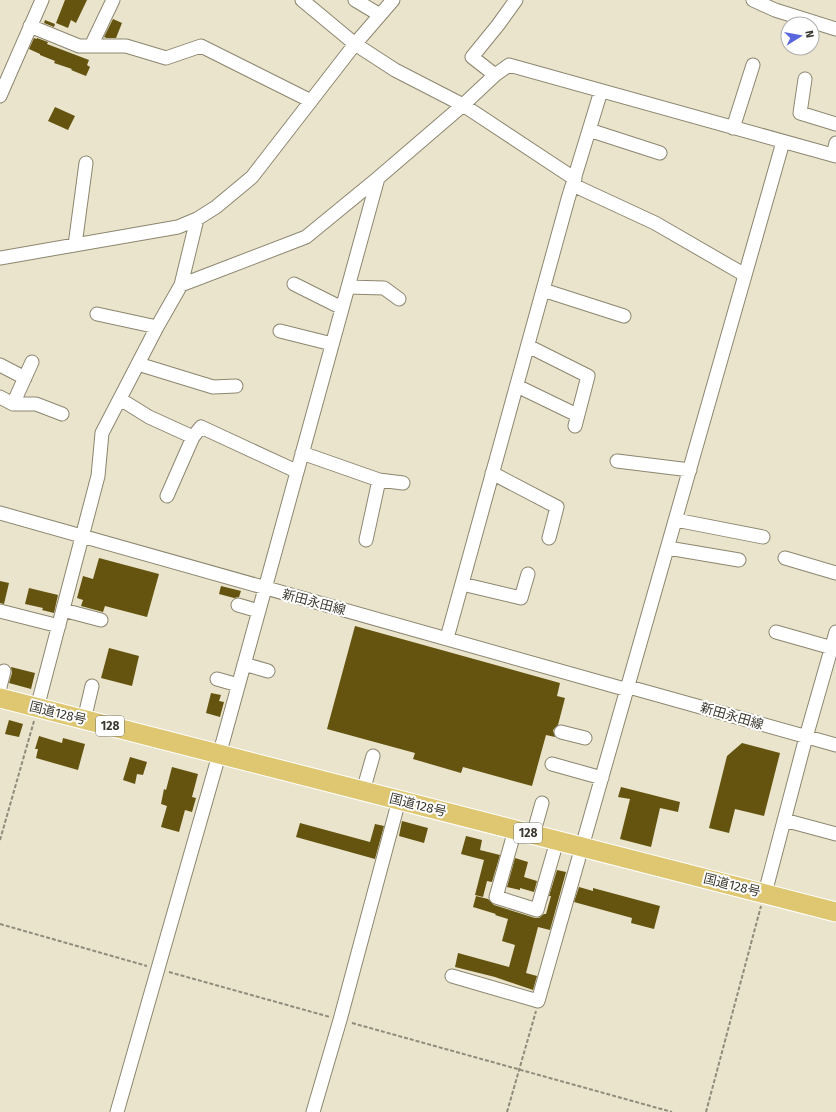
<svg xmlns="http://www.w3.org/2000/svg" width="836" height="1112" font-family="'Fira Sans','Noto Sans JP',sans-serif">
  <rect width="100%" height="100%" fill="#eae4cc"/>
  <path fill="#64540f" d="M 65,0 L 87,0 L 76,23 L 71,20 L 68,28 L 56,23 Z
    M 113,19 L 122,23 L 116,38 L 107,38 L 104,37 Z
    M 45,20 L 55,24 L 54,27 L 44,23 Z
    M 34,38 L 37,39 L 37,38 L 48,42 L 47,44 L 89,60 L 87,65 L 90,67 L 86,76 L 71,70 L 72,69 L 54,63 L 55,61 L 40,55 L 40,54 L 29,49 Z
    M 55,107 L 75,116 L 68,130 L 48,121 Z
    M 99,558 L 159,574 L 147,617 L 105,606 L 103,612 L 81,606 L 83,600 L 77,598 L 83,576 L 93,579 Z
    M 0,581 L 9,583 L 4,604 L 0,603 Z
    M 221,586 L 241,591 L 239,597 L 234,598 L 219,594 Z
    M 29,588 L 58,595 L 54,613 L 42,610 L 43,608 L 25,604 Z
    M 355,626 L 560,683 L 557,696 L 565,698 L 558,725 L 553,730 L 555,737 L 546,735 L 532,786 L 463,767 L 461,773 L 413,759 L 415,753 L 327,729 Z
    M 109,648 L 139,656 L 132,686 L 101,678 Z
    M 11,667 L 35,673 L 31,689 L 9,683 L 12,673 Z
    M 211,693 L 221,695 L 219,701 L 224,702 L 220,717 L 206,713 Z
    M 9,720 L 23,724 L 19,737 L 5,734 Z
    M 39,736 L 62,743 L 63,738 L 85,744 L 78,770 L 36,758 L 38,749 L 35,749 Z
    M 742,743 L 780,753 L 764,816 L 735,809 L 729,833 L 709,828 L 727,756 Z
    M 130,757 L 147,762 L 143,775 L 137,774 L 135,784 L 123,780 Z
    M 172,767 L 198,774 L 192,797 L 196,798 L 192,812 L 185,810 L 179,832 L 161,827 L 167,806 L 161,804 L 164,789 L 166,790 Z
    M 621,787 L 680,802 L 678,812 L 660,808 L 651,847 L 620,839 L 630,799 L 618,797 Z
    M 402,821 L 428,828 L 424,843 L 399,836 Z
    M 300,823 L 370,842 L 375,824 L 384,826 L 375,859 L 296,837 Z
    M 466,836 L 482,840 L 480,850 L 500,855 L 492,882 L 487,881 L 483,897 L 475,895 L 484,860 L 461,854 Z
    M 515,858 L 528,862 L 524,877 L 537,881 L 534,892 L 520,888 L 520,890 L 507,887 Z
    M 557,870 L 566,872 L 550,930 L 538,927 L 526,973 L 537,976 L 533,990 L 495,977 L 455,967 L 458,953 L 509,967 L 515,945 L 502,941 L 508,919 L 495,915 L 496,914 L 473,907 L 476,896 L 488,899 L 494,905 L 535,918 L 539,918 L 544,914 L 546,914 L 551,896 L 549,896 Z
    M 579,887 L 593,891 L 593,888 L 660,906 L 654,929 L 631,923 L 632,918 L 574,902 Z"/>
  <g fill="none" stroke-linecap="round" stroke-linejoin="round">
    <defs>
      <path id="minor" d="M 302,0 L 355,44 L 395,70 L 463,105 L 575,179
        M 355,0 L 380,15
        M 753,0 L 775,10 L 836,29
        M 30,26 L 79,46 L 126,46 L 166,58 L 201,46 L 311,101
        M 91,46 L 113,0
        M 495,75 L 472,57 L 498,25 L 516,0
        M 805,79 L 800,113 L 836,124
        M 0,96 L 42,0
        M 733,128 L 753,65
        M 589,130 L 660,153
        M 833,155 L 836,143
        M 573,185 L 655,223 L 745,275
        M 75,245 L 86,163
        M 0,258 L 178,227 L 197,219 L 216,207 L 252,177 L 355,44 L 393,0
        M 294,284 L 342,308
        M 181,285 L 306,237 L 378,178 L 463,105 L 495,75 L 509,65 L 836,156
        M 348,287 L 384,288 L 399,299
        M 543,290 L 624,316
        M 97,314 L 157,327
        M 280,331 L 332,344
        M 528,346 L 588,376 L 575,426
        M 138,364 L 213,387 L 236,386
        M 0,365 L 25,378
        M 517,386 L 577,415
        M 0,397 L 13,404 L 36,404 L 62,414
        M 120,399 L 149,417 L 193,437
        M 13,404 L 32,362
        M 302,453 L 379,480 L 403,483
        M 617,461 L 690,470
        M 492,473 L 557,507 L 549,538
        M 167,496 L 193,437 L 201,427 L 296,471
        M 0,513 L 628,690
        M 676,520 L 763,537
        M 366,540 L 379,480
        M 668,548 L 739,560
        M 785,558 L 836,573
        M 462,584 L 521,598 L 528,574
        M 238,605 L 259,611
        M 63,610 L 101,620
        M 0,611 L 59,626
        M 776,632 L 836,649
        M 447,638 L 568,199 L 601,91
        M 244,664 L 268,671
        M 217,679 L 238,685
        M 0,687 L 4,671
        M 629,687 L 836,745
        M 37,708 L 98,476 L 102,433 L 157,327 L 181,285 L 197,219
        M 84,720 L 92,686
        M 561,732 L 585,738
        M 552,764 L 602,778
        M 363,791 L 373,756
        M 784,820 L 836,834
        M 515,830 L 496,897 L 537,910 L 557,841
        M 533,835 L 542,803
        M 765,893 L 806,737 L 836,632
        M 452,976 L 538,1001 L 783,142
        M 117,1112 L 223,741 L 378,178
        M 313,1112 L 340,1020 L 399,800"/>
      <path id="highway" d="M 0,698 L 836,912"/>
    </defs>
    <use href="#minor" stroke="#8c8670" stroke-width="15"/>
    <use href="#highway" stroke="#fff" stroke-width="21"/>
    <path stroke="#8f8c7b" stroke-width="2" stroke-dasharray="4 2" stroke-linecap="butt" d="M 0,840 L 34,721
      M 0,924 L 147,966
      M 169,972 L 330,1017
      M 352,1023 L 672,1112
      M 507,1112 L 536,1011
      M 706,1112 L 761,906"/>
    <use href="#minor" stroke="#fff" stroke-width="13"/>
    <use href="#highway" stroke="#dec770" stroke-width="19"/>
  </g>
  <g text-anchor="middle" dominant-baseline="central" stroke-width="4" stroke-linejoin="round" paint-order="stroke">
    <g fill="#fff" stroke="#76746d" stroke-width="1">
      <rect x="96" y="716" width="28" height="20" rx="3"/>
      <rect x="514" y="823" width="28" height="20" rx="3"/>
    </g>
    <g font-size="12" font-weight="bold" fill="#3b392f">
      <text x="110" y="726">128</text>
      <text x="528" y="833">128</text>
    </g>
    <g font-size="13" fill="#3b392f" stroke="#fff">
      <text transform="translate(314 602) rotate(15)">新田永田線</text>
      <text transform="translate(58 713) rotate(14)">国道128号</text>
      <text transform="translate(732 716) rotate(16)">新田永田線</text>
      <text transform="translate(418 805) rotate(14)">国道128号</text>
      <text transform="translate(732 885) rotate(14)">国道128号</text>
    </g>
  </g>
  <g transform="translate(800 36) rotate(79)"><circle r="19" fill="#ffffff" stroke="#b1b0ac"/>
  <path d="M0-3L7 15L0 10L-7 15Z" fill="#5a66dd"/>
  <text y="-6" font-size="11" font-weight="bold" text-anchor="middle" fill="#3b392f">N</text>
  </g>
</svg>
